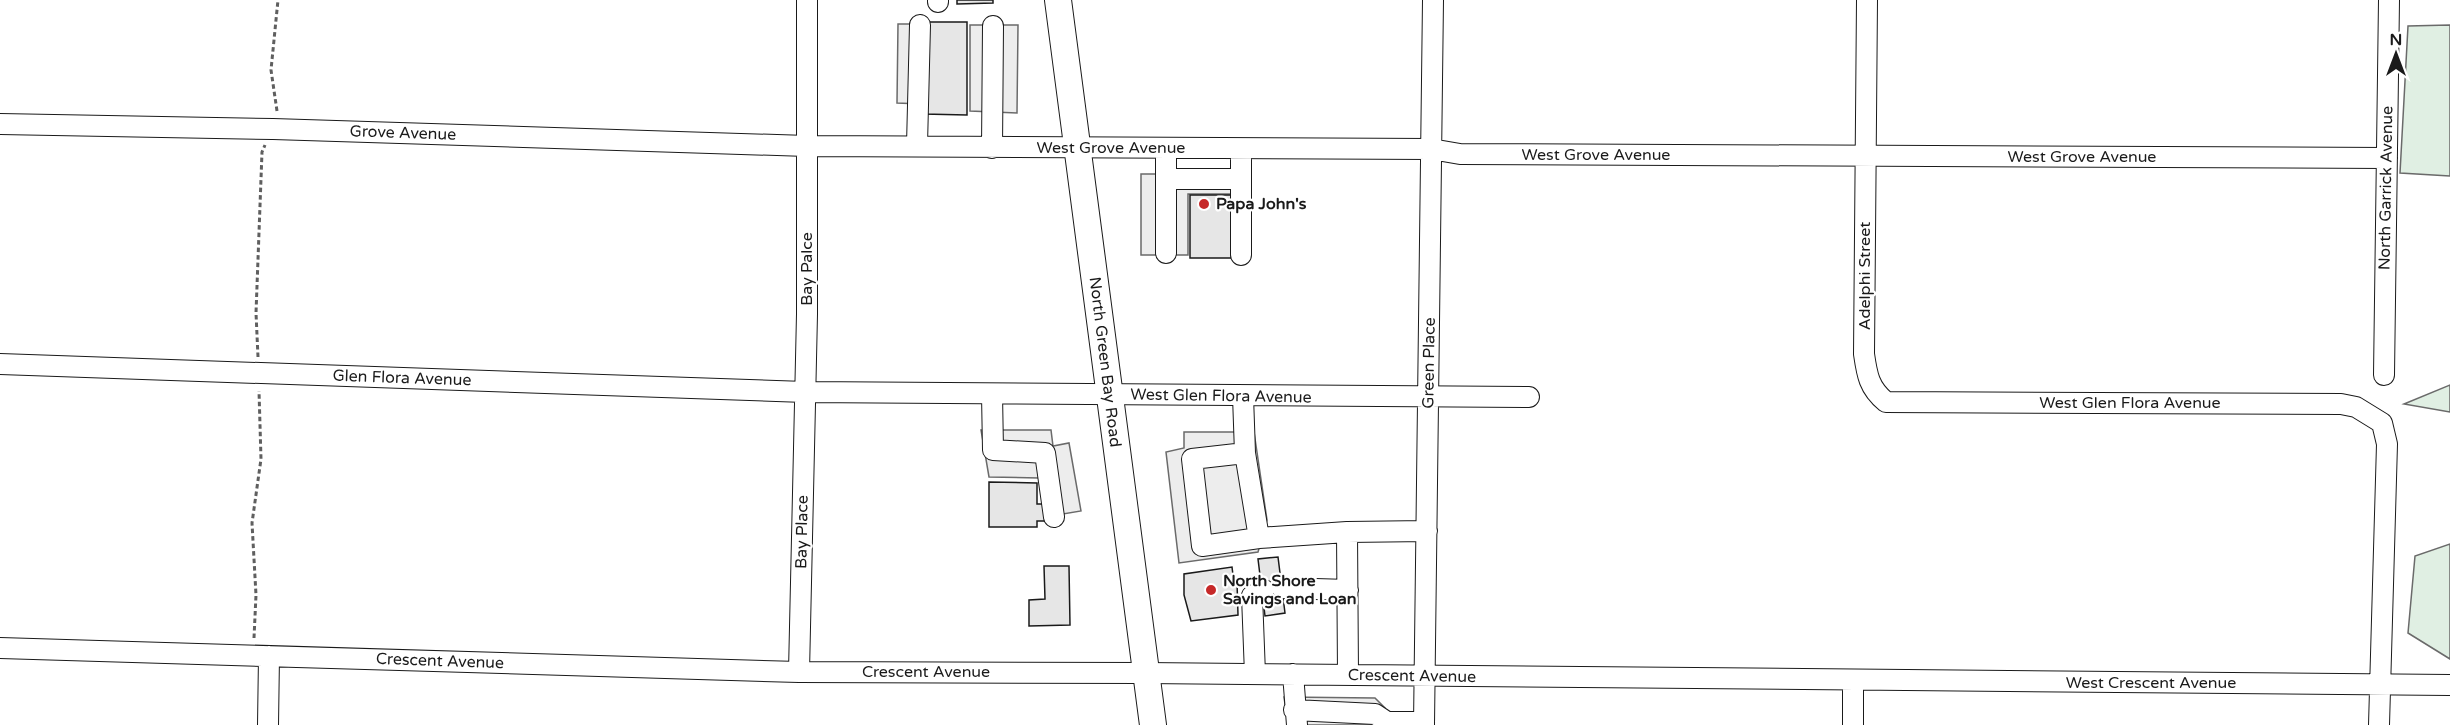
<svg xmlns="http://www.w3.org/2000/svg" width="2450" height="725" font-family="'Varela Round',sans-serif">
  <rect width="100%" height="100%" fill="#fff"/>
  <path fill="#e0efe3" stroke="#6a6a6a" stroke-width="1.5" d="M 2450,25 L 2450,176 L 2400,173 L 2408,26 Z
    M 2450,385 L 2450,412 L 2404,404 Z
    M 2450,544 L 2450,659 L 2408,633 L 2415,556 Z"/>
  <path fill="#ededed" stroke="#6a6a6a" stroke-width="1.5" d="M 898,24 L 923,24 L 921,104 L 897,103 Z
    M 970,25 L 1018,25 L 1017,113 L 970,111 Z
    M 1141,174 L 1247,174 L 1247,194 L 1188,194 L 1188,255 L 1141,255 Z
    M 981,430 L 1051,430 L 1053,446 L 1069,443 L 1081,511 L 1063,514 L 1039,478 L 989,477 Z
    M 1184,432 L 1254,432 L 1267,520 L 1258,552 L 1179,563 L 1166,452 L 1184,448 Z
    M 1284,697 L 1375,698 L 1385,708 L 1380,725 L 1288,725 Z"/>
  <path fill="#e6e6e6" stroke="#1a1a1a" stroke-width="1.5" d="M 957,0 L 993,0 L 993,3 L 957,4 Z
    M 924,22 L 967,22 L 967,115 L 923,114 Z
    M 1190,195 L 1237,195 L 1236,258 L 1190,258 Z
    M 989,482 L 1037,483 L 1037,504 L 1046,504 L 1046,521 L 1037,521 L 1037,527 L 989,527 Z
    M 1278,557 L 1285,613 L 1265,616 L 1258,559 Z
    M 1044,566 L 1069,566 L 1070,625 L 1029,626 L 1029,600 L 1045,599 Z
    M 1232,567 L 1234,583 L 1237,582 L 1238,615 L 1191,621 L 1184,595 L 1184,574 Z"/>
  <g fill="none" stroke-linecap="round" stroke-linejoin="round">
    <defs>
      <path id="minor" d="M 1867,0 L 1864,354 C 1867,375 1869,388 1886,402 L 2341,404 L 2356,407 L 2382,423 L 2387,444 L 2379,725
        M 938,2 L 938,0
        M 0,124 L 273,129 L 807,146 L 1431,149 L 1460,154 L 2387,158
        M 917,145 L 920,25
        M 992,148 L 993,26
        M 1166,149 L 1166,253
        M 1166,179 L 1241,179
        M 1241,255 L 1241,149
        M 0,364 L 805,392 L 1529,397
        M 2384,375 L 2389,0
        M 992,394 L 993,450 L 1045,453 L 1054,517
        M 1243,396 L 1245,453 L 1259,538
        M 1245,453 L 1192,459 L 1202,546 L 1259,538 L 1347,532
        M 1282,588 L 1348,590
        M 0,648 L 799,672 L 1145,673 L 2450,685
        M 799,672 L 807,314 L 807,0
        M 1255,674 L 1252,596 L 1264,590
        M 1293,674 L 1297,725
        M 1348,675 L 1347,532 L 1427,531
        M 1294,710 L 1375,714 L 1387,722 L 1424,722
        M 268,725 L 269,656
        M 1424,725 L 1433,0
        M 1853,725 L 1853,680"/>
      <path id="major" d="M 1058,0 L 1153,725"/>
    </defs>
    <use href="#minor" stroke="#1a1a1a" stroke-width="22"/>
    <use href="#major" stroke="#1a1a1a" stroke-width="28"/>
    <path stroke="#5f5f5f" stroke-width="3" stroke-dasharray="4.5 3" stroke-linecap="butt" d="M 277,111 L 271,70 L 278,0
      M 258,357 L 256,313 L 262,152 L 265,145
      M 254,638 L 256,595 L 252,523 L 261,459 L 259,391"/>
    <use href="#minor" stroke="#fff" stroke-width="20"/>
    <use href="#major" stroke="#fff" stroke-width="26"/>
  </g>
  <g fill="#c62828" stroke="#fff" stroke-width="2">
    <circle cx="1204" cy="204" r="6"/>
    <circle cx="1211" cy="590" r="6"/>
  </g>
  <g text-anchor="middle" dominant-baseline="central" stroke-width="4.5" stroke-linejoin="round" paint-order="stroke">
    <g font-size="16" fill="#1a1a1a" stroke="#fff">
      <text transform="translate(403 133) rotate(2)">Grove Avenue</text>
      <text x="1111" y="148">West Grove Avenue</text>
      <text x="1596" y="155">West Grove Avenue</text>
      <text x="2082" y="157">West Grove Avenue</text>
      <text transform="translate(2386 188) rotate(-89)">North Garrick Avenue</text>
      <text transform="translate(807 269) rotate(-90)">Bay Palce</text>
      <text transform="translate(1865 276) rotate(-90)">Adelphi Street</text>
      <text transform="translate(1105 362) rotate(83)">North Green Bay Road</text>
      <text transform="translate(1429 363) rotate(-89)">Green Place</text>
      <text transform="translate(402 378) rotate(2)">Glen Flora Avenue</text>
      <text transform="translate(1221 396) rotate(1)">West Glen Flora Avenue</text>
      <text x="2130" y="403">West Glen Flora Avenue</text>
      <text transform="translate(802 532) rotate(-89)">Bay Place</text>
      <text transform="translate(440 661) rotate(2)">Crescent Avenue</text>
      <text x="926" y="672">Crescent Avenue</text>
      <text transform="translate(1412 676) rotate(1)">Crescent Avenue</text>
      <text x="2151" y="683">West Crescent Avenue</text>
    </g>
    <g font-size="16" font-weight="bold" fill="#1a1a1a" stroke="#fff" text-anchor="start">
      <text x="1216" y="204">Papa John's</text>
      <text x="1223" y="581">North Shore<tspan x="1223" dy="18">Savings and Loan</tspan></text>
    </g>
  </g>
  <g transform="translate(2396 54)" stroke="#ffffff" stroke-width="4.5" paint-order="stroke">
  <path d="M0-4.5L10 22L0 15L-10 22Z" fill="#1a1a1a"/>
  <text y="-9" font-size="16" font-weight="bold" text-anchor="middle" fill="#1a1a1a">N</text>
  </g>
</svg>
